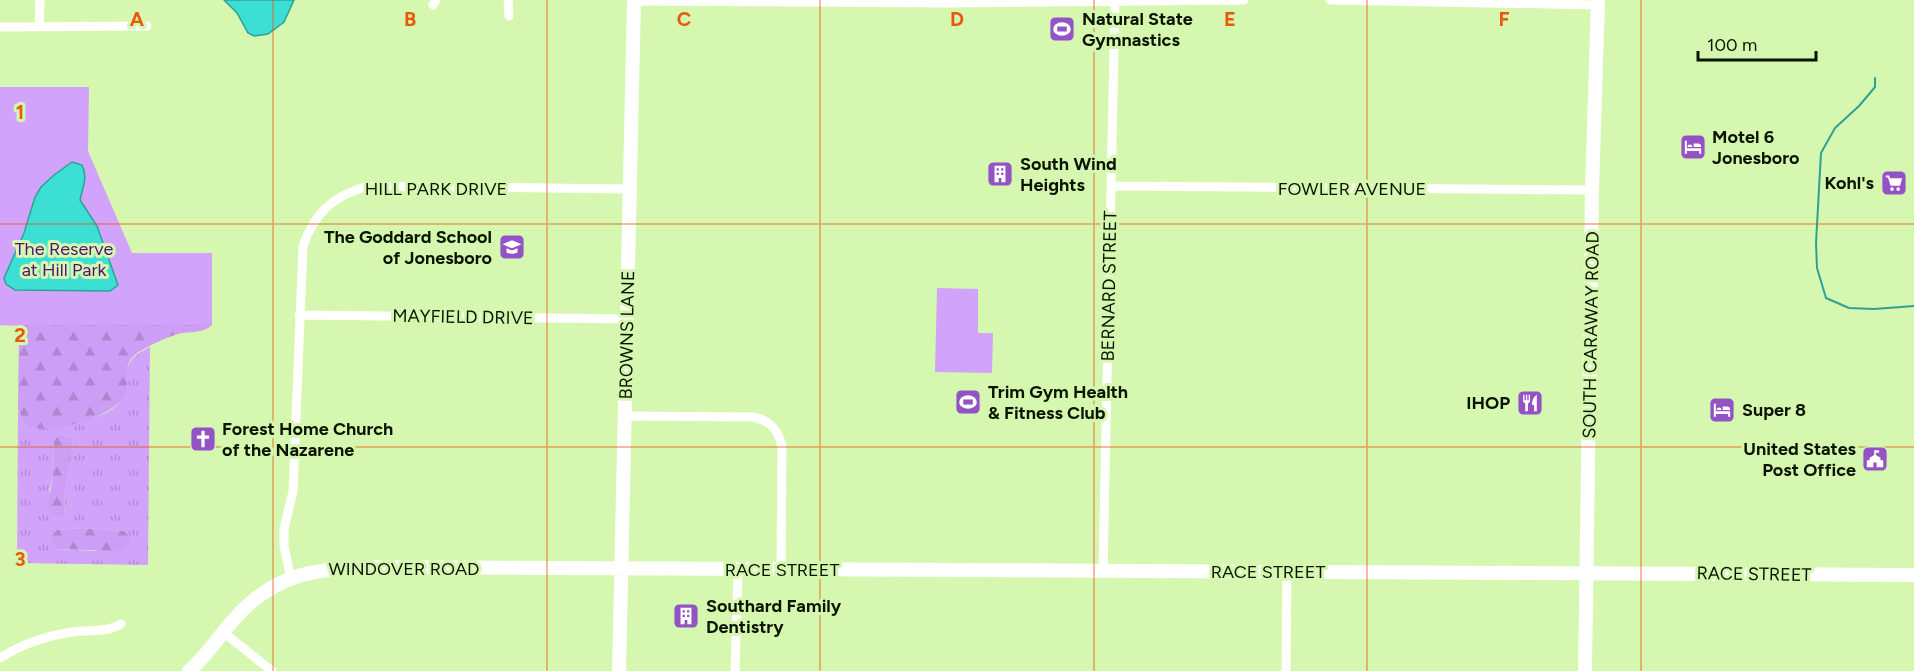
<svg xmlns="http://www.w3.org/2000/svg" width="1914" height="671" font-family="Figtree,sans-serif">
  <defs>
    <pattern id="grass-tufts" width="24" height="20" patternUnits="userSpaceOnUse" patternTransform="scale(1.5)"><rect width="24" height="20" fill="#d2a3fb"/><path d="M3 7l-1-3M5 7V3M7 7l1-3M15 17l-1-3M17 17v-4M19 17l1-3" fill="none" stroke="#b38bd5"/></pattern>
    <pattern id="forest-firs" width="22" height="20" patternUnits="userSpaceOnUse" patternTransform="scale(1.5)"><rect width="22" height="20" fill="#cc9ef5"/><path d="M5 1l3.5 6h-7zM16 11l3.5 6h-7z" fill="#ae87d0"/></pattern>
  </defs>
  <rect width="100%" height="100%" fill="#d6f7af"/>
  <path fill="url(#grass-tufts)" fill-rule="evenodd" d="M 150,347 L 148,565 L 17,563 L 18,409 L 25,426 C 52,425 113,424 124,395 C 126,391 126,386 126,381 C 126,362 133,355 150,347 ZM 59,434 L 72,437 L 73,444 L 65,492 L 64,517 L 60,518 L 49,491 L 53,477 L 54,441 ZM 82,528 L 124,531 L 130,537 L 95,551 L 57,549 L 57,530 Z"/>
  <path fill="url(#forest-firs)" d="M 212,253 L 212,325 C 203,334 190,331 178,334 C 167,337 144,348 136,354 C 122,365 129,379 126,393 C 120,413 68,428 49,429 C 41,429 33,427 25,426 L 18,409 L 19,326 L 0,325 Z
    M 59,434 L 72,437 L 73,445 L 65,492 L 64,517 L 60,518 L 50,512 L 47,507 L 53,477 L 54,441 Z
    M 82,528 L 124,531 L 130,537 L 129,544 L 124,549 L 117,551 L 57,549 L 51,537 L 57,530 Z"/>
  <path fill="#d2a3fb" d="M 0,87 L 89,87 L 88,151 L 132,253 L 212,253 L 212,325 L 0,325 Z
    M 937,288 L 978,289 L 978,333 L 993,333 L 992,373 L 935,372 Z"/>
  <path fill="#3cdfd4" stroke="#2da294" stroke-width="1.5" d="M 224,0 L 294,0 L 284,22 L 268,34 L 254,36 L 248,33 L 237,13 Z
    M 72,162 L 82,165 C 88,178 83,186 80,200 L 97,226 L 118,285 L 110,291 L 15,290 L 6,284 L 4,278 L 24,233 L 35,197 L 41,187 L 54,175 Z"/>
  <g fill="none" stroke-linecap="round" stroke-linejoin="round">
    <path stroke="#2da294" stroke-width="2" d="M 1875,78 L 1875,87 L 1859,106 L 1835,128 L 1821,153 L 1816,243 L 1817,268 L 1826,298 L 1849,308 L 1874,309 L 1914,306"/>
    <path stroke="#fff" stroke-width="9" d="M 508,0 L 509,16
      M 1330,0 L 1598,5
      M 634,1 L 949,3 L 1244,0
      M 433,5 L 436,0
      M 0,27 L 147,26
      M 39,27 L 40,0
      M 1112,186 L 1592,190
      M 299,315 L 627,319
      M 625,416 L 753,417 C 770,420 778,430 782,446 L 781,570
      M 1103,571 L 1115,0
      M 291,578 L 284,546 L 284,529 L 293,491 L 303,246 C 315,212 333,196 368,186 L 630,189
      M 223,632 L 272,671
      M 0,658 C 24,643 52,634 80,631 C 95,630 108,632 121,624
      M 735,671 L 738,570
      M 1286,671 L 1287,572"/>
    <path stroke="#fff" stroke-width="14" d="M 189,671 C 208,655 220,634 237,616 C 280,569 322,569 380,567 L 1914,575
      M 619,671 L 634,0
      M 1585,671 L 1592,190 L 1598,0"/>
  </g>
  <path fill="none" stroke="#e8590c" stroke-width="1.5" stroke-opacity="0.55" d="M 273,0 L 273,671M 547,0 L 547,671M 820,0 L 820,671M 1094,0 L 1094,671M 1367,0 L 1367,671M 1641,0 L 1641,671M 0,224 L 1914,224M 0,447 L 1914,447"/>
  <defs>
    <symbol id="stadium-square" viewBox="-11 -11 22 22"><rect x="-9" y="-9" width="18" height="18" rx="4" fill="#9452c7" stroke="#d6f7af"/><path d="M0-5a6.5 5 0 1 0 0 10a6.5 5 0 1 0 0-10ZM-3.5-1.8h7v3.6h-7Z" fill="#fff"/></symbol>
    <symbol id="hotel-square" viewBox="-11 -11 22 22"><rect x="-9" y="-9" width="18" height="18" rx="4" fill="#9452c7" stroke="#d6f7af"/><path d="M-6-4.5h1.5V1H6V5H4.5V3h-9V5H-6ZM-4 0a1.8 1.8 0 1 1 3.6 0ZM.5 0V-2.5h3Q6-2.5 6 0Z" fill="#fff"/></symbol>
    <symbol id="building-square" viewBox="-11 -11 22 22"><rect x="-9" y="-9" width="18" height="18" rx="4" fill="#9452c7" stroke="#d6f7af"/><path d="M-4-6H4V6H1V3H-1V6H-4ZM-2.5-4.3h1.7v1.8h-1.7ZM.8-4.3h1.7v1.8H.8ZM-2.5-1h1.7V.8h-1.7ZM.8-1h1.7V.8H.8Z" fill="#fff"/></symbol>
    <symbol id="supermarket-square" viewBox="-11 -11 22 22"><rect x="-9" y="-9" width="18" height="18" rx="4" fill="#9452c7" stroke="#d6f7af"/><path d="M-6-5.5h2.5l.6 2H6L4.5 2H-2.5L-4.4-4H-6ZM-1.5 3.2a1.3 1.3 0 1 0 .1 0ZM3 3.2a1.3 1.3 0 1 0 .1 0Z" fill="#fff"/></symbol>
    <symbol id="school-square" viewBox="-11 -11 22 22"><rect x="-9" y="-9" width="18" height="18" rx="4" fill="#9452c7" stroke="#d6f7af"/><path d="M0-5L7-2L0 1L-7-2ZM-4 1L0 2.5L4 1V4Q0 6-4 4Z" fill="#fff"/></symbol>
    <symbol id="restaurant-square" viewBox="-11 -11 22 22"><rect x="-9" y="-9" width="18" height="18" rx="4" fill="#9452c7" stroke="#d6f7af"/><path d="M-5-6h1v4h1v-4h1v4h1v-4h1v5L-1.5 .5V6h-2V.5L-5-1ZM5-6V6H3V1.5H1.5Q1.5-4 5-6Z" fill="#fff"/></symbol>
    <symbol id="church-square" viewBox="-11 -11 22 22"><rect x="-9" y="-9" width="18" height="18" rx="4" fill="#9452c7" stroke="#d6f7af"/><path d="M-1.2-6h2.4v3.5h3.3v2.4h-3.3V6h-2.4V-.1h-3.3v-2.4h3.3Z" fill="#fff"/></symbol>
    <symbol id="civic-square" viewBox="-11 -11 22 22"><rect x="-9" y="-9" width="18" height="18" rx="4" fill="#9452c7" stroke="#d6f7af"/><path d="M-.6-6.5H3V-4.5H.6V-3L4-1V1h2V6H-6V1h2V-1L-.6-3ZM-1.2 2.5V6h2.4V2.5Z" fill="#fff"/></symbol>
  </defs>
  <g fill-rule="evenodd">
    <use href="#stadium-square" x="1047" y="14" width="30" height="30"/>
    <use href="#hotel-square" x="1678" y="132" width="30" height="30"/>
    <use href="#building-square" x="985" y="159" width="30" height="30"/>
    <use href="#supermarket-square" x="1879" y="168" width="30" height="30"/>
    <use href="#school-square" x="497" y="232" width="30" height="30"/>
    <use href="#stadium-square" x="953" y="387" width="30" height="30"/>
    <use href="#restaurant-square" x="1515" y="388" width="30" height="30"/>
    <use href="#hotel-square" x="1707" y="395" width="30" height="30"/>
    <use href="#church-square" x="188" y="424" width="30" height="30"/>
    <use href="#civic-square" x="1860" y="444" width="30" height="30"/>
    <use href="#building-square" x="671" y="601" width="30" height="30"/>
  </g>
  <g text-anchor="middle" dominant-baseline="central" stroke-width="6" stroke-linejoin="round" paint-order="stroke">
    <g font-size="18" font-weight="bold" fill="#0a1500" stroke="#d6f7af" text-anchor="start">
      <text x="1082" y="19">Natural State<tspan x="1082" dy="21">Gymnastics</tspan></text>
      <text x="1712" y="137">Motel 6<tspan x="1712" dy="21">Jonesboro</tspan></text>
      <text x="1020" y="164">South Wind<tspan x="1020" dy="21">Heights</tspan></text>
      <text x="1874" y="183" text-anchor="end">Kohl's</text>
      <text x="492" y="237" text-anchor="end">The Goddard School<tspan x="492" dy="21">of Jonesboro</tspan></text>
      <text x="988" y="392">Trim Gym Health<tspan x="988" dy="21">&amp; Fitness Club</tspan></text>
      <text x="1510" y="403" text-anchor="end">IHOP</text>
      <text x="1742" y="410">Super 8</text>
      <text x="222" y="429">Forest Home Church<tspan x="222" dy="21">of the Nazarene</tspan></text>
      <text x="1856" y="449" text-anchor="end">United States<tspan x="1856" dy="21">Post Office</tspan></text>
      <text x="706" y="606">Southard Family<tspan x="706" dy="21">Dentistry</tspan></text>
    </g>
    <g font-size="18" fill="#0a1500" stroke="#d6f7af">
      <text x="436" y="189">HILL PARK DRIVE</text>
      <text x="1352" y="189">FOWLER AVENUE</text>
      <text transform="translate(1109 286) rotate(-89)">BERNARD STREET</text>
      <text transform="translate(463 317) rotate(1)">MAYFIELD DRIVE</text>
      <text transform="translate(627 335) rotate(-89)">BROWNS LANE</text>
      <text transform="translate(1591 335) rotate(-89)">SOUTH CARAWAY ROAD</text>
      <text x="404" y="569">WINDOVER ROAD</text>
      <text x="782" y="570">RACE STREET</text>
      <text x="1268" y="572">RACE STREET</text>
      <text transform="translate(1754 574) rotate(1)">RACE STREET</text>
    </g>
    <g font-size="18" fill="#4f1375" stroke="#d6f7af">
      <text x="64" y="249">The Reserve<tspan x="64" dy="21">at Hill Park</tspan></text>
    </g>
  </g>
  <g font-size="20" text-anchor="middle" font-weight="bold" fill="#e8590c" stroke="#d6f7af" stroke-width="6" stroke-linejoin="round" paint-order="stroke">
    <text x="137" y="26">A</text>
    <text x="410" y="26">B</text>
    <text x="684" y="26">C</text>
    <text x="957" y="26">D</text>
    <text x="1230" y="26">E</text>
    <text x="1504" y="26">F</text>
    <text x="20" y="119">1</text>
    <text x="20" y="342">2</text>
    <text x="20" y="566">3</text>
  </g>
  <path d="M1698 51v9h118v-9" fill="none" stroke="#0a1500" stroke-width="3"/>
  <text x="1707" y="51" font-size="18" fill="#0a1500" stroke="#d6f7af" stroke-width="4.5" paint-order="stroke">100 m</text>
</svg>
